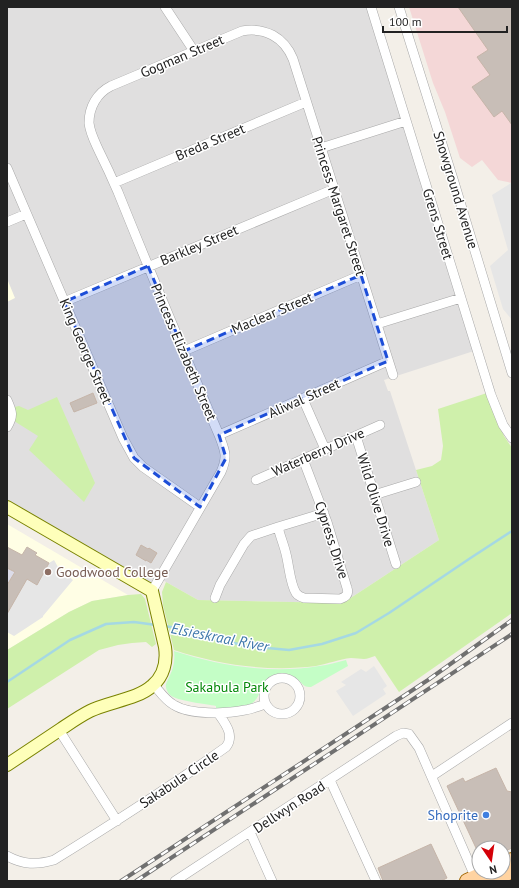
<svg xmlns="http://www.w3.org/2000/svg" width="519" height="888" font-family="'PT Sans',sans-serif">
  <rect width="100%" height="100%" fill="#f3efe8"/>
  <path fill="#e0dfdf" d="M 7,7 L 370,7 L 477,350 L 384,380 L 388,391 L 390,391 L 439,540 L 343,603 L 198,600 L 159,578 L 152,591 L 7,508 Z"/>
  <path fill="#f4d7d7" d="M 409,7 L 512,7 L 512,183 L 498,180 L 482,160 L 472,167 L 460,158 L 445,112 L 433,83 Z"/>
  <path fill="#fffee5" d="M 8,281 L 15,298 L 7,302 L 7,282 Z
    M 7,524 L 128,595 L 92,601 L 69,612 L 7,650 Z"/>
  <path fill="#cff0ab" d="M 487,393 L 504,436 L 512,448 L 512,613 L 399,692 L 375,656 C 371,657 367,659 364,659 C 360,659 356,658 351,658 C 339,659 328,664 316,666 C 269,672 219,665 174,650 L 163,605 L 162,592 L 166,582 L 198,600 L 343,603 L 439,540 L 416,470 L 432,466 L 441,460 L 443,446 L 438,409 Z
    M 57,397 L 95,483 L 84,502 L 29,450 L 38,436 L 14,421 L 14,407 L 19,406 L 28,410 Z
    M 141,594 L 145,599 L 156,644 L 152,647 L 146,642 L 132,643 L 118,645 L 99,650 L 7,709 L 7,650 L 69,612 L 92,601 L 128,595 Z"/>
  <path fill="#c4fec6" d="M 174,651 C 220,666 271,674 319,666 C 328,665 337,662 346,660 L 348,666 L 311,687 C 303,688 302,682 296,678 C 287,671 275,672 267,679 C 257,688 263,699 247,706 L 216,709 L 216,706 C 207,704 176,701 170,695 C 168,693 165,688 166,684 C 167,681 169,678 170,675 C 174,667 175,660 174,651 Z"/>
  <path fill="#e6e6e6" d="M 511,183 L 512,183 L 512,320 L 503,309 L 490,266 L 508,250 L 492,195 Z
    M 54,560 L 58,567 L 73,580 L 43,616 L 43,617 L 14,636 L 7,632 L 7,614 L 31,571 L 34,573 L 30,581 L 37,584 L 49,563 Z
    M 374,666 L 387,686 L 383,689 L 386,694 L 353,716 L 336,691 L 346,685 L 341,682 L 361,669 L 366,672 Z"/>
  <path fill="#dcdce9" d="M 7,568 L 15,572 L 7,585 Z"/>
  <g fill="none" stroke-linecap="round" stroke-linejoin="round">
    <path stroke="#a5d8e3" stroke-width="2.5" d="M 163,626 L 171,627 L 246,646 L 289,650 L 322,644 L 356,633 L 389,613 L 469,559 L 512,531
      M 7,682 L 70,640 L 106,624 L 134,622 L 156,625"/>
  </g>
  <path fill="#c8beb7" stroke="#c6b5a9" d="M 458,7 L 512,7 L 512,125 L 502,111 L 494,117 L 472,87 L 490,75 L 477,57 L 488,50 Z
    M 93,393 L 97,403 L 74,412 L 70,403 Z
    M 141,545 L 148,549 L 149,548 L 157,553 L 151,563 L 146,560 L 146,561 L 136,555 Z
    M 7,547 L 22,555 L 27,547 L 37,553 L 35,555 L 49,563 L 37,585 L 27,579 L 7,614 L 7,585 L 15,572 L 7,568 Z
    M 496,768 L 507,791 L 512,792 L 512,848 L 503,852 L 503,848 L 476,848 L 447,786 L 463,778 L 465,782 Z
    M 431,844 L 447,878 L 441,881 L 383,881 L 378,868 Z"/>
  <g fill="none" stroke-linecap="round" stroke-linejoin="round">
    <defs>
      <path id="street" d="M 165,7 L 194,51
        M 371,7 L 491,395 L 503,425 L 512,438
        M 399,7 L 454,182 L 512,373
        M 321,148 L 406,121
        M 7,168 L 123,438 L 134,458 L 143,467 L 200,507
        M 114,183 L 306,102
        M 7,222 L 26,214
        M 64,302 L 334,189
        M 377,324 L 461,298
        M 184,351 L 361,275
        M 303,399 L 325,449
        M 7,400 C 12,411 14,416 7,427
        M 219,435 L 388,361
        M 356,436 L 396,564
        M 256,480 L 380,425
        M 374,495 L 416,482
        M 278,527 C 280,536 284,545 286,554 C 289,565 290,584 296,593 C 298,596 301,597 304,598 L 340,599 C 346,597 349,594 347,588 L 327,522 L 303,459
        M 152,591 L 221,472 C 228,456 225,451 219,435 C 185,355 151,274 118,192 C 112,178 106,165 99,151 C 95,142 90,133 89,123 C 89,107 97,93 111,86 L 242,31 C 265,27 284,37 293,59 L 393,375
        M 215,598 L 220,585 L 244,544 L 251,536 L 278,527 L 324,513
        M264 696a18 18 0 1 1 36 0a18 18 0 1 1-36 0Z
        M 154,685 C 160,692 165,700 174,705 C 190,715 226,714 245,710 C 252,709 259,706 266,704
        M 59,730 L 117,821
        M 432,776 L 512,723
        M 330,780 L 376,881
        M 250,832 L 272,881
        M 7,856 C 24,865 36,865 54,860 C 112,824 170,787 226,747 C 235,735 225,723 218,713
        M 175,881 L 396,736 L 403,733 L 409,734 L 419,748 L 477,881"/>
      <path id="secondary" d="M 7,507 L 152,591 L 165,647 C 167,661 164,676 152,686 C 138,699 108,702 90,711 C 80,716 70,723 61,729 C 43,741 25,753 7,765"/>
      <path id="primary" d="M 503,864 L 512,860
        M 467,881 L 487,872
        M 491,881 L 512,871"/>
    </defs>
    <use href="#street" stroke="#a9a9a9" stroke-width="10"/>
    <use href="#secondary" stroke="#798200" stroke-width="14"/>
    <use href="#primary" stroke="#a06500" stroke-width="16"/>
    <use href="#street" stroke="#fff" stroke-width="9"/>
    <use href="#secondary" stroke="#feffba" stroke-width="12"/>
    <use href="#primary" stroke="#ffd3a1" stroke-width="14"/>
    <defs>
      <path id="rail" d="M 121,881 L 428,680 L 512,620
        M 136,881 L 512,634"/>
    </defs>
    <use href="#rail" stroke="#707070" stroke-width="4"/>
    <use href="#rail" stroke="#fff" stroke-width="2.5" stroke-dasharray="8" stroke-linecap="butt"/>
  </g>
  <path fill="#1d4ed8" fill-opacity="0.2" stroke="#1d4ed8" stroke-width="3" stroke-dasharray="8 5" stroke-linejoin="round" d="M 148,266 L 184,351 L 361,275 L 388,361 L 219,435 L 226,458 L 200,507 L 134,458 L 64,302 Z"/>
  <circle fill="#8d6e63" stroke="#fff" stroke-width="1.5" cx="48" cy="572" r="4"/>
  <circle fill="#3f7fe0" stroke="#fff" stroke-width="1.5" cx="486" cy="815" r="4"/>
  <g text-anchor="middle" dominant-baseline="central" stroke-width="3" stroke-linejoin="round" paint-order="stroke">
    <g font-size="14" fill="#222" stroke="#fff">
      <text transform="translate(182 56) rotate(-23)">Gogman Street</text>
      <text transform="translate(210 142) rotate(-23)">Breda Street</text>
      <text transform="translate(456 190) rotate(73)">Showground Avenue</text>
      <text transform="translate(339 206) rotate(72)">Princess Margaret Street</text>
      <text transform="translate(438 224) rotate(73)">Grens Street</text>
      <text transform="translate(199 245) rotate(-23)">Barkley Street</text>
      <text transform="translate(272 313) rotate(-23)">Maclear Street</text>
      <text transform="translate(86 351) rotate(67)">King George Street</text>
      <text transform="translate(184 352) rotate(67)">Princess Elizabeth Street</text>
      <text transform="translate(304 398) rotate(-24)">Aliwal Street</text>
      <text transform="translate(318 452) rotate(-24)">Waterberry Drive</text>
      <text transform="translate(376 500) rotate(73)">Wild Olive Drive</text>
      <text transform="translate(332 540) rotate(72)">Cypress Drive</text>
      <text transform="translate(179 779) rotate(-34)">Sakabula Circle</text>
      <text transform="translate(289 807) rotate(-33)">Dellwyn Road</text>
    </g>
    <g font-size="14" fill="#785e54" stroke="#fff" text-anchor="start">
      <text x="56" y="572">Goodwood College</text>
    </g>
    <g font-size="14" fill="#038808" stroke="#fff">
      <text x="227" y="687">Sakabula Park</text>
    </g>
    <g font-size="14" fill="#366cbe" stroke="#fff" text-anchor="end">
      <text x="478" y="815">Shoprite</text>
    </g>
    <g font-size="15" font-style="italic" fill="#3f78ab" stroke="#fff">
      <text transform="translate(220 637) rotate(11)">Elsieskraal River</text>
    </g>
  </g>
  <rect width="519" height="888" fill="none" stroke="#222222" stroke-width="16"/>
  <g transform="translate(491 860) rotate(167)"><circle r="19" fill="#ffffff" stroke="#a7a7a7"/>
  <path d="M0-3L7 15L0 10L-7 15Z" fill="#d40008"/>
  <text y="-6" font-size="11" font-weight="bold" text-anchor="middle" fill="#222222">N</text>
  </g>
  <path d="M383 26v6h124v-6" fill="none" stroke="#222222" stroke-width="2"/>
  <text x="389" y="26" font-size="12" fill="#222222" stroke="#ffffff" stroke-width="3" paint-order="stroke">100 m</text>
</svg>
